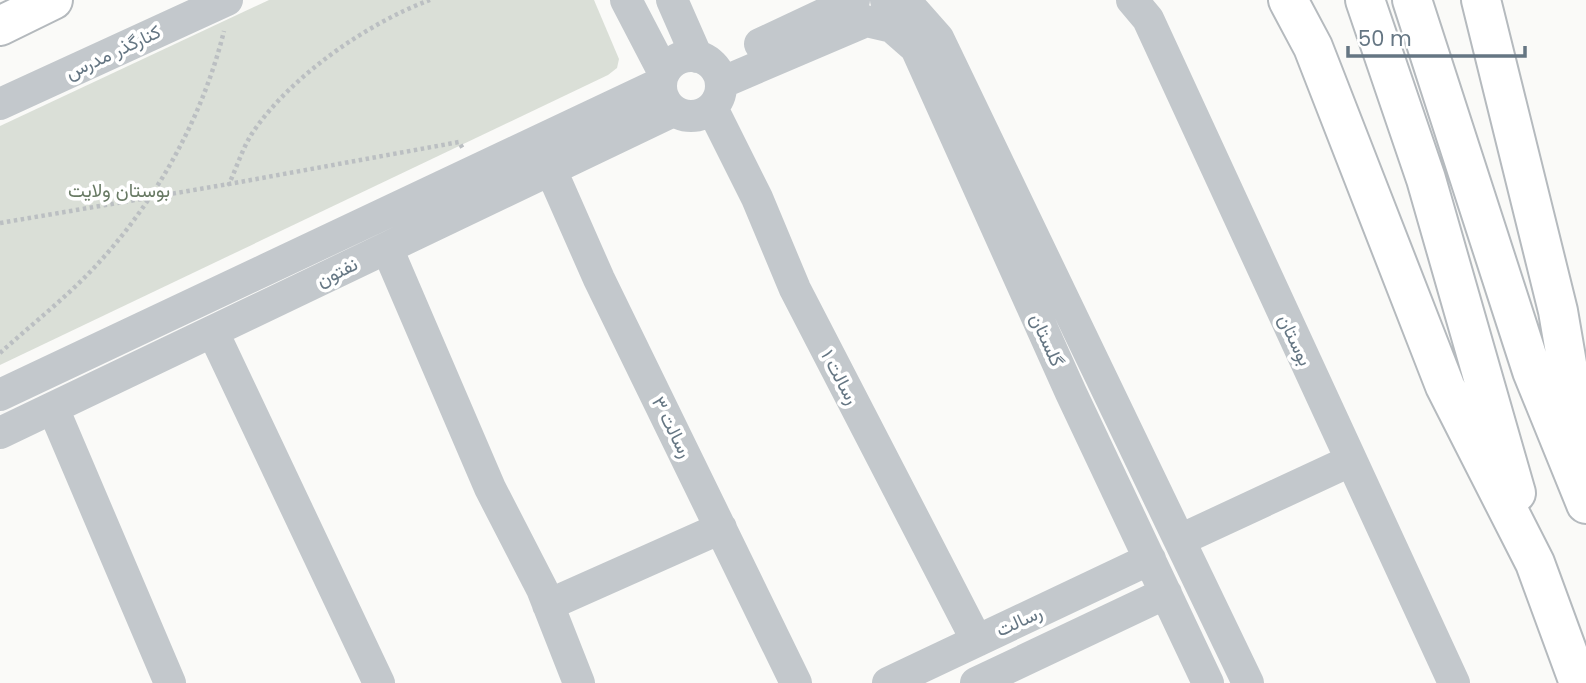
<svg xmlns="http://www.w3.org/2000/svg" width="1586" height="683" font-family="Poppins,Vazirmatn,sans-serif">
  <rect width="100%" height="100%" fill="#fafaf8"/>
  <path fill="#dadfd7" d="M 269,0 L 594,0 L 619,59 L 617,68 L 608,75 L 0,365 L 0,126 Z"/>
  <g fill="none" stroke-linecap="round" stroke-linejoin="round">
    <defs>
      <path id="major" d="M 1288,0 L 1313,47 L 1445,386 L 1535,563 L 1579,683
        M 1365,0 L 1426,179 L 1516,493
        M 1412,0 L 1532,371 L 1586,504
        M 1481,0 L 1558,311 L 1582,451"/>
      <path id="highway" d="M 0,26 L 53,0"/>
    </defs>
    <use href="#major" stroke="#b5babe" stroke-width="42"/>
    <use href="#highway" stroke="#b4b9bd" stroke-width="42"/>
    <path stroke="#bbbfc2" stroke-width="4.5" stroke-dasharray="3.5 3.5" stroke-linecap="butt" d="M 430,0 C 367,23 288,78 251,135 C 242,150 236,169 229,184 L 459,142 L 463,149
      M 0,223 L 229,184
      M 0,353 C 30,326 63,300 91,271 C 154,205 202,120 224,31"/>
    <path stroke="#c3c8cc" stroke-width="32" d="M 626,0 L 664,73
      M 672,0 L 697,57
      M 886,0 L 915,12 L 938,38 L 1248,683
      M 1132,0 L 1148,19 L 1454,683
      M 760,44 L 854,0
      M661 86a30 30 0 1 1 60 0a30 30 0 1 1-60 0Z
      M 721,83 L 866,21 L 892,27 L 916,48 L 1071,393 L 1208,683
      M 0,104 L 227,0
      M 712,108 L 757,198 L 795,289 L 977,641
      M 551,170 L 599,279 L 796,683
      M 387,248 L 490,488 L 542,589 L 579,683
      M 213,332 L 379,683
      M 0,395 L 661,83
      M 53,408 L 170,683
      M 0,433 L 673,111
      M 1180,540 L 1350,461
      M 548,605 L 721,528
      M 888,683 L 1150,559
      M 976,683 L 1166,593"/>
    <use href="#major" stroke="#fff" stroke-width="38"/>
    <use href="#highway" stroke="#fff" stroke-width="38"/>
  </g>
  <g text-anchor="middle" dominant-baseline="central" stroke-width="7" stroke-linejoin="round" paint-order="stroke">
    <g font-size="19" fill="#657683" stroke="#fff">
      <text transform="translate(113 52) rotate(-25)">کنارگذر مدرس</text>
      <text transform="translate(337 272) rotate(-26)">نفتون</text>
      <text transform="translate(1047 340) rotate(66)">گلستان</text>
      <text transform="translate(1295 340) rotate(65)">بوستان</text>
      <text transform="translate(840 377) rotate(62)">رسالت ۱</text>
      <text transform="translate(672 427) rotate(63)">رسالت ۳</text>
      <text transform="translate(1019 621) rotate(-25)">رسالت</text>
    </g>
    <g font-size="19" fill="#687a64" stroke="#fff">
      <text x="119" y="190">بوستان ولایت</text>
    </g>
  </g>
  <path d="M1348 46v10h177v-10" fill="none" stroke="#657683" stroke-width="3.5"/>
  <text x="1358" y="46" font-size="21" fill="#657683" stroke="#ffffff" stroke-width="5" paint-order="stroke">50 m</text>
</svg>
